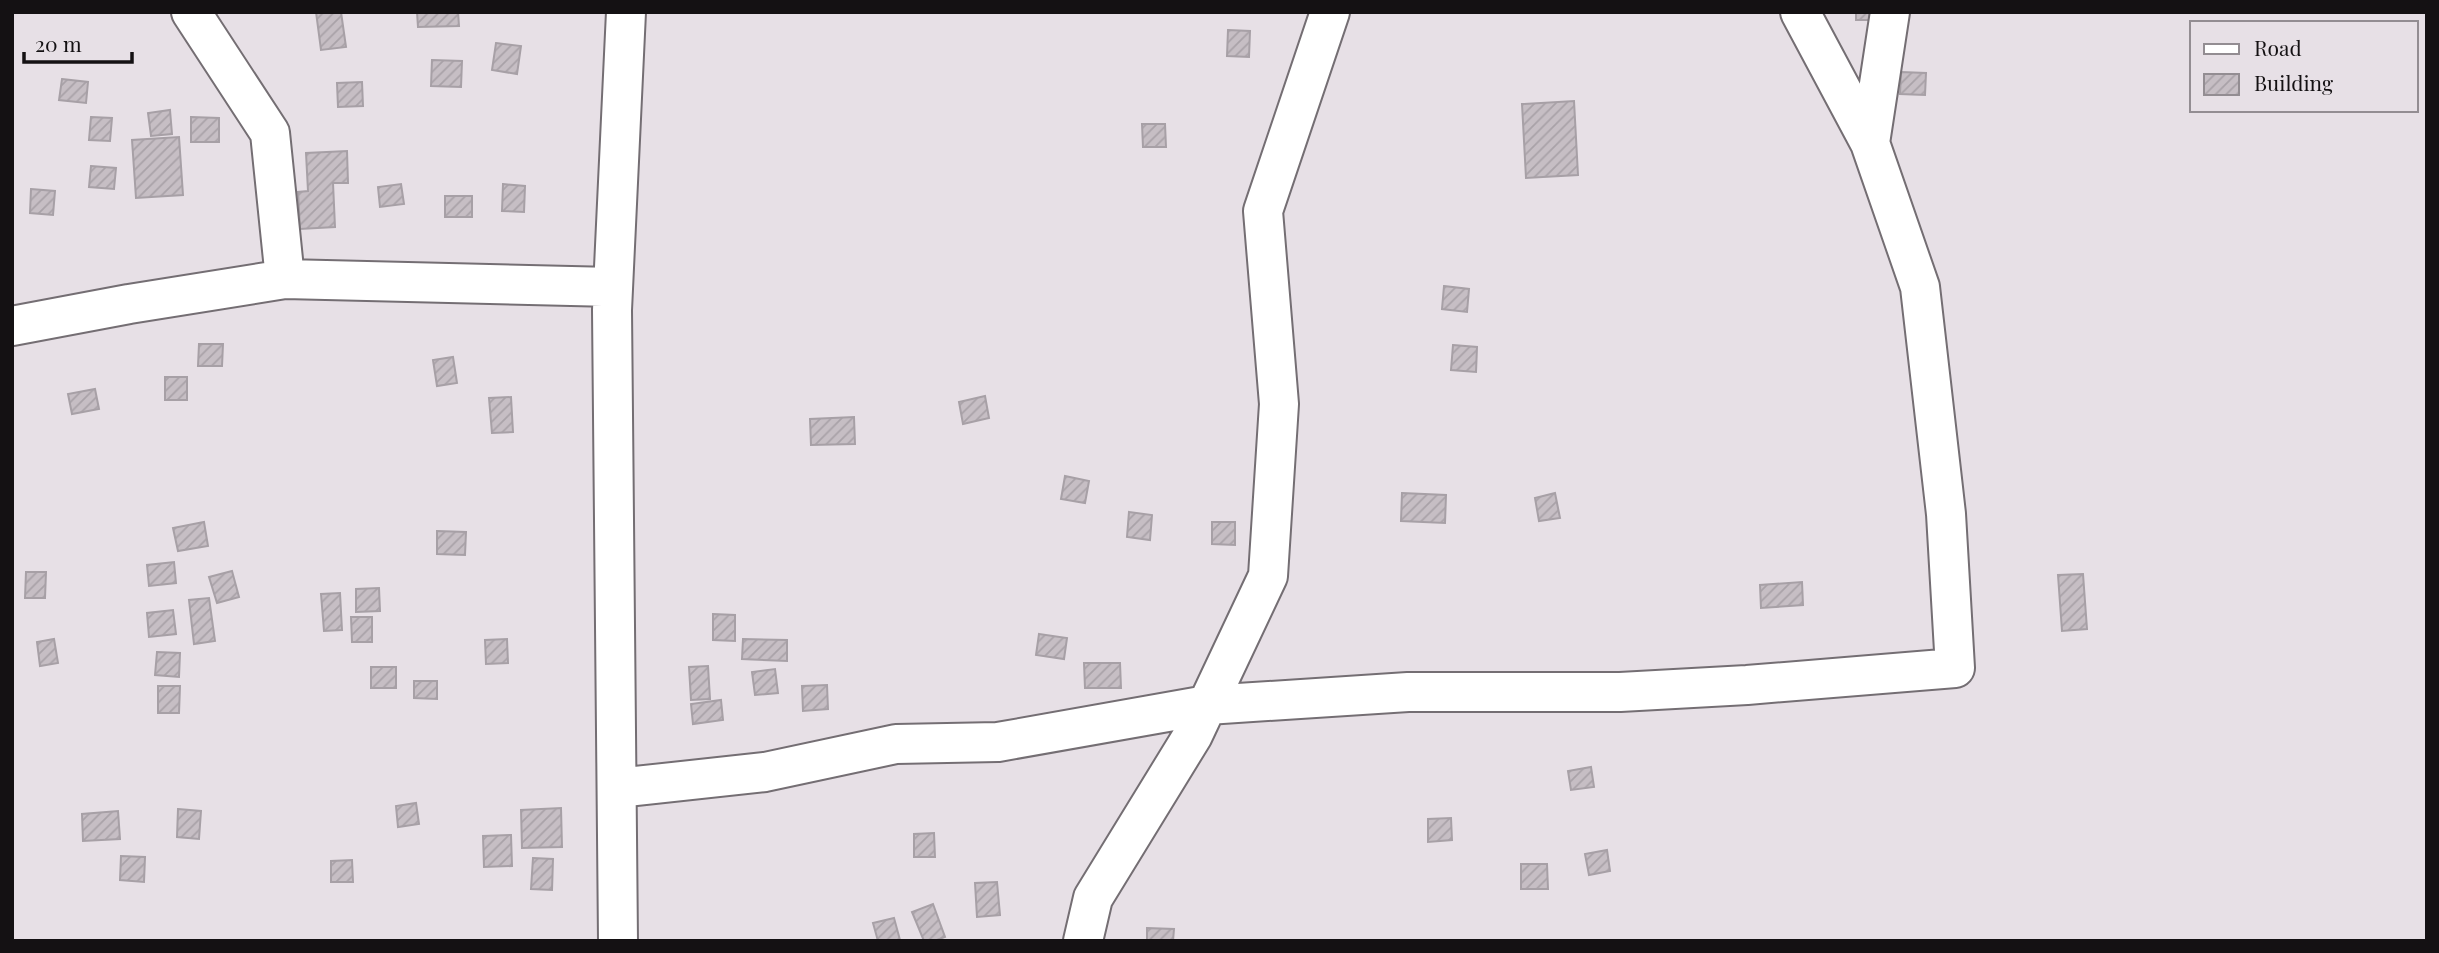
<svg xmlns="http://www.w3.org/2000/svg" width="2439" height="953" font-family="'Playfair Display',serif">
  <defs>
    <pattern id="building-hatch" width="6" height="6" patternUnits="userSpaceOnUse" patternTransform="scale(1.75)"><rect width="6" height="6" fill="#c6bec4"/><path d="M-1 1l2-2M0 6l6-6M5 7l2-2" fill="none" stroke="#a9a2a8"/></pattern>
  </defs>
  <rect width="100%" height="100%" fill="#e7e0e6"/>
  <path fill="url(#building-hatch)" stroke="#a7a0a6" stroke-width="2" d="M 316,12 L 341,12 L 346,47 L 321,50 Z
    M 417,12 L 458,12 L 459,26 L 418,27 Z
    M 1856,12 L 1879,12 L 1879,20 L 1856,20 Z
    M 1228,30 L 1250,31 L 1249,57 L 1227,56 Z
    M 496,43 L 521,46 L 517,74 L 492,70 Z
    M 432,60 L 462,61 L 461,87 L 431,86 Z
    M 1901,72 L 1926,73 L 1925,95 L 1900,94 Z
    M 62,79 L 88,82 L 86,103 L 59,100 Z
    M 362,82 L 363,106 L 338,107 L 337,83 Z
    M 1574,101 L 1578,175 L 1526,178 L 1522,104 Z
    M 170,110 L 172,134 L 151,136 L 148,113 Z
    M 91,117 L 112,118 L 110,141 L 89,140 Z
    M 191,117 L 219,118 L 219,142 L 191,142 Z
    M 1142,124 L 1165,124 L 1166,147 L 1143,147 Z
    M 179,137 L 183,195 L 136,198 L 132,140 Z
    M 347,151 L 348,183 L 333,183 L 335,227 L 300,229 L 298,192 L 308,191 L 306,153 Z
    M 91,166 L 116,168 L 114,189 L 89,187 Z
    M 401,184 L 404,204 L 380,207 L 378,187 Z
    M 503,184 L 525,186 L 524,212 L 502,211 Z
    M 31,189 L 55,191 L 53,215 L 30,213 Z
    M 445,196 L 472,196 L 472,217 L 445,217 Z
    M 1444,286 L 1469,289 L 1467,312 L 1442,309 Z
    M 199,344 L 223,344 L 222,366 L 198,366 Z
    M 1453,345 L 1477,347 L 1476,372 L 1451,370 Z
    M 453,357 L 457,383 L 437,386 L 433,360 Z
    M 165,377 L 187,377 L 187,400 L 165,400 Z
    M 95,389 L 99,409 L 72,414 L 68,394 Z
    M 985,396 L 989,418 L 963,424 L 959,402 Z
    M 511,397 L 513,432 L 492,433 L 489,398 Z
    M 854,417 L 855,444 L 811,445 L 810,419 Z
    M 1065,476 L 1089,481 L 1085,503 L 1061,499 Z
    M 1402,493 L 1446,495 L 1445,523 L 1401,521 Z
    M 1555,493 L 1560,518 L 1539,521 L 1535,498 Z
    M 1129,512 L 1152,515 L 1150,540 L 1127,537 Z
    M 204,522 L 208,546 L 178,551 L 173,528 Z
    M 1212,522 L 1235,522 L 1235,545 L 1212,544 Z
    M 437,531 L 466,532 L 465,555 L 437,554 Z
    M 174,562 L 176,583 L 149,586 L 147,565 Z
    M 232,571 L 239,597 L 217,603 L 209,577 Z
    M 26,572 L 46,572 L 45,598 L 25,598 Z
    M 2083,574 L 2087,629 L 2062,631 L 2058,575 Z
    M 1802,582 L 1803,605 L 1761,608 L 1760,585 Z
    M 379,588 L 380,611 L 356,612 L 356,589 Z
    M 340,593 L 342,630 L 324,631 L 321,594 Z
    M 209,598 L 215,641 L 194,644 L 189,600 Z
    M 173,610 L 176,634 L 149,637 L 147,613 Z
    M 713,614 L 735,615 L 735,641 L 713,640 Z
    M 351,617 L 372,617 L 372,642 L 352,642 Z
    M 1039,634 L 1067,638 L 1064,659 L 1036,655 Z
    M 54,639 L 58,663 L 40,666 L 37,642 Z
    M 507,639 L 508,663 L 486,664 L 485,640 Z
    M 743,639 L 787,640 L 787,661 L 742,659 Z
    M 157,652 L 180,653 L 179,677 L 155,675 Z
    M 1084,663 L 1120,663 L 1121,688 L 1085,688 Z
    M 708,666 L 710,699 L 691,700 L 689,667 Z
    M 371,667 L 396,667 L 396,688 L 371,688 Z
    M 775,669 L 778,693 L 755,695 L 752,672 Z
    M 414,681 L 437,681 L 437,699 L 414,698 Z
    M 827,685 L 828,709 L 803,711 L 802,686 Z
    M 158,686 L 180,686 L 179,713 L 158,713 Z
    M 721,700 L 723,720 L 693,724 L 691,704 Z
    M 1591,767 L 1594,787 L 1571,790 L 1568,771 Z
    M 416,803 L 419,824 L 398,827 L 396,806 Z
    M 561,808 L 562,847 L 522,848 L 521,810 Z
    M 178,809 L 201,811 L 199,839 L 177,837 Z
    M 118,811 L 120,839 L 83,841 L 82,814 Z
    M 1451,818 L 1452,840 L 1428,842 L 1428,819 Z
    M 934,833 L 935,857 L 914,857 L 914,834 Z
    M 511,835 L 512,866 L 484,867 L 483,836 Z
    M 1607,850 L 1610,871 L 1589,875 L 1585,854 Z
    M 121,856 L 145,857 L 144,882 L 120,880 Z
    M 533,858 L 553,859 L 552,890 L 531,889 Z
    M 352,860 L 353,882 L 331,882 L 331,861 Z
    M 1521,864 L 1547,864 L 1548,889 L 1521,889 Z
    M 997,882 L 1000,915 L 977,917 L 975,883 Z
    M 933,904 L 945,937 L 934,941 L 924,941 L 912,912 Z
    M 894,918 L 900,940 L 878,941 L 873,923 Z
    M 1147,928 L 1174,929 L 1173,941 L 1147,941 Z"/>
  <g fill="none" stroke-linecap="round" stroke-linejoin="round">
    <defs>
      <path id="minor" d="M 191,12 L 270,133 L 285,279 L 613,287
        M 1870,143 L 1890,12
        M 12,326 L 129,304 L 285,279
        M 617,788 L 765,772 L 896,744 L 998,742 L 1207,705 L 1408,692 L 1620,692 L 1747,685 L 1955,668 L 1946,514 L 1920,287 L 1870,143 L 1800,12
        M 618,941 L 612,310 L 626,12
        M 1083,941 L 1093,898 L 1193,735 L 1268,576 L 1279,404 L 1263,211 L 1330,12"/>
    </defs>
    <use href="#minor" stroke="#746e73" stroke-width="42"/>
    <use href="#minor" stroke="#fff" stroke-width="38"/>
  </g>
  <rect width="2439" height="953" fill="none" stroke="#141113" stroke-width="28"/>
  <rect x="2190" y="21" width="228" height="91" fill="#e7e0e6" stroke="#938d92" stroke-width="2"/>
  <rect x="2204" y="44" width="35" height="10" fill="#ffffff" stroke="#938d92" stroke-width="2"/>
  <text x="2254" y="56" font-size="21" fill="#141113">Road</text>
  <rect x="2204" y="74" width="35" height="21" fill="url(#building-hatch)" stroke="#938d92" stroke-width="2"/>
  <text x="2254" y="91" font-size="21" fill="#141113">Building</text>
  <path d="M24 52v10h108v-10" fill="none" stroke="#141113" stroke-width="3.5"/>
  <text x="35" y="52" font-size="21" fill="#141113" stroke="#e7e0e6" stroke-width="5" paint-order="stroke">20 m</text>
</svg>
